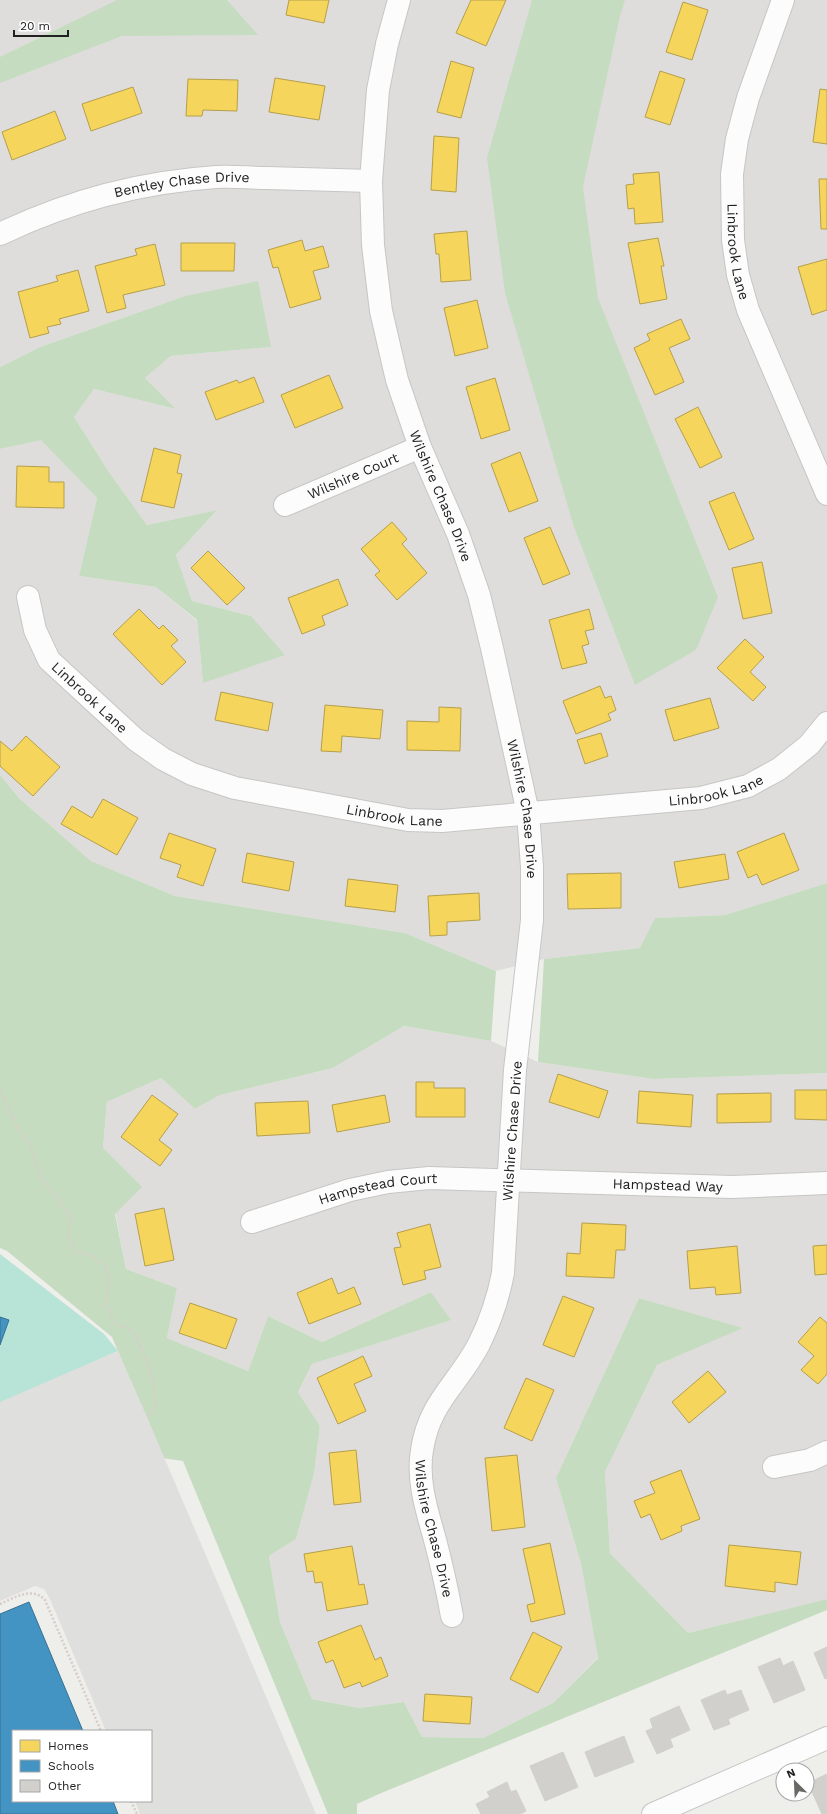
<svg xmlns="http://www.w3.org/2000/svg" width="827" height="1814" font-family="'Work Sans',sans-serif">
  <rect width="100%" height="100%" fill="#eeeeea"/>
  <path fill="#dedddb" d="M 0,0 L 827,0 L 827,883 L 725,915 L 655,918 L 641,948 L 544,959 L 496,971 L 405,933 L 175,896 L 91,861 L 19,798 L 0,775 L 0,449 L 41,439 L 97,498 L 79,576 L 156,587 L 197,621 L 203,683 L 251,616 L 192,601 L 176,555 L 217,510 L 147,525 L 109,472 L 74,417 L 94,389 L 176,409 L 145,378 L 171,356 L 271,347 L 185,296 L 40,347 L 0,367 Z
    M 404,1026 L 491,1041 L 538,1062 L 653,1079 L 827,1073 L 827,1599 L 688,1633 L 610,1553 L 605,1472 L 657,1365 L 742,1328 L 639,1298 L 556,1478 L 581,1564 L 598,1657 L 553,1703 L 483,1738 L 422,1737 L 404,1702 L 359,1708 L 312,1699 L 280,1622 L 269,1556 L 296,1539 L 314,1474 L 320,1426 L 298,1392 L 312,1364 L 450,1320 L 431,1292 L 322,1342 L 268,1316 L 248,1371 L 167,1338 L 177,1288 L 126,1269 L 103,1148 L 107,1102 L 161,1078 L 195,1109 L 220,1095 L 333,1068 Z"/>
  <path fill="#c6dcc1" d="M 117,0 L 227,0 L 258,35 L 122,36 L 0,83 L 0,57 Z
    M 532,0 L 625,0 L 620,16 L 583,187 L 598,298 L 718,597 L 696,650 L 635,685 L 574,527 L 505,293 L 487,158 Z
    M 258,281 L 271,347 L 171,356 L 145,378 L 176,409 L 94,389 L 74,417 L 109,472 L 147,525 L 217,510 L 176,555 L 192,601 L 251,616 L 285,655 L 203,683 L 197,620 L 156,587 L 79,576 L 97,498 L 41,440 L 0,449 L 0,367 L 40,347 L 185,296 Z
    M 0,775 L 19,798 L 91,861 L 175,896 L 405,933 L 496,971 L 491,1041 L 404,1026 L 333,1068 L 220,1095 L 195,1109 L 161,1078 L 107,1102 L 103,1148 L 142,1187 L 115,1214 L 126,1269 L 177,1288 L 167,1338 L 248,1371 L 268,1316 L 322,1342 L 431,1292 L 451,1320 L 312,1364 L 298,1392 L 320,1426 L 314,1474 L 296,1539 L 269,1556 L 280,1622 L 312,1699 L 359,1708 L 404,1702 L 422,1737 L 483,1738 L 553,1703 L 598,1658 L 581,1564 L 556,1478 L 639,1298 L 743,1328 L 657,1365 L 605,1472 L 610,1553 L 688,1633 L 827,1599 L 827,1610 L 379,1794 L 357,1804 L 357,1814 L 328,1814 L 183,1461 L 162,1458 L 112,1337 L 7,1251 L 0,1248 Z
    M 827,883 L 827,1073 L 653,1079 L 538,1062 L 544,959 L 640,948 L 655,918 L 725,915 Z"/>
  <path fill="#b8e3d7" d="M 0,1254 L 104,1334 L 118,1351 L 0,1403 Z"/>
  <path fill="#dfdfdd" d="M 118,1351 L 147,1417 L 316,1814 L 140,1814 L 135,1801 L 151,1801 L 151,1731 L 106,1731 L 50,1599 L 44,1589 L 35,1586 L 0,1601 L 0,1402 Z"/>
  <path fill="#f6d55c" stroke="#b69f4a" d="M 289,0 L 329,0 L 324,23 L 286,15 Z
    M 471,0 L 506,0 L 486,46 L 456,33 Z
    M 683,2 L 708,10 L 692,60 L 666,52 Z
    M 451,61 L 474,68 L 461,118 L 437,112 Z
    M 660,71 L 685,79 L 670,125 L 645,117 Z
    M 275,78 L 325,86 L 319,120 L 269,112 Z
    M 188,79 L 238,80 L 237,111 L 203,110 L 202,116 L 186,116 Z
    M 133,87 L 142,113 L 91,131 L 82,104 Z
    M 820,89 L 827,90 L 827,144 L 813,142 Z
    M 55,111 L 66,139 L 12,160 L 2,132 Z
    M 434,136 L 459,138 L 456,192 L 431,190 Z
    M 659,172 L 663,222 L 635,224 L 634,208 L 628,209 L 626,185 L 634,184 L 633,174 Z
    M 819,179 L 827,179 L 827,229 L 821,229 Z
    M 467,231 L 471,280 L 441,282 L 439,254 L 436,254 L 434,234 Z
    M 658,238 L 664,266 L 661,266 L 667,299 L 640,304 L 628,243 Z
    M 302,240 L 305,251 L 323,246 L 329,267 L 313,271 L 321,299 L 290,308 L 278,267 L 273,268 L 268,250 Z
    M 181,243 L 235,243 L 234,271 L 181,271 Z
    M 155,244 L 165,285 L 123,295 L 126,308 L 107,313 L 95,266 L 137,255 L 135,249 Z
    M 827,259 L 827,310 L 812,315 L 798,267 Z
    M 78,270 L 89,311 L 59,319 L 61,324 L 47,327 L 49,333 L 30,338 L 18,292 L 58,281 L 56,276 Z
    M 477,300 L 488,348 L 455,356 L 444,308 Z
    M 681,319 L 690,339 L 669,348 L 684,382 L 655,395 L 634,348 L 650,340 L 647,334 Z
    M 329,375 L 343,408 L 295,428 L 281,395 Z
    M 254,377 L 264,402 L 216,420 L 205,392 L 237,380 L 239,383 Z
    M 495,378 L 510,430 L 481,439 L 466,387 Z
    M 698,407 L 722,457 L 700,468 L 675,419 Z
    M 154,448 L 181,455 L 177,473 L 182,474 L 174,508 L 141,501 Z
    M 520,452 L 538,501 L 509,512 L 491,464 Z
    M 17,466 L 49,467 L 49,482 L 64,482 L 64,508 L 16,507 Z
    M 734,492 L 754,539 L 729,550 L 709,502 Z
    M 392,522 L 407,539 L 402,544 L 427,573 L 397,600 L 375,575 L 380,571 L 361,549 Z
    M 550,527 L 570,574 L 543,585 L 524,538 Z
    M 208,551 L 245,588 L 227,605 L 191,568 Z
    M 762,562 L 772,613 L 743,619 L 732,568 Z
    M 338,579 L 348,605 L 322,616 L 325,625 L 302,634 L 288,598 Z
    M 139,609 L 159,629 L 163,625 L 178,640 L 171,646 L 186,662 L 162,685 L 113,634 Z
    M 589,609 L 594,629 L 585,631 L 589,644 L 582,646 L 587,663 L 562,669 L 549,620 Z
    M 745,639 L 764,657 L 750,672 L 766,687 L 753,701 L 717,668 Z
    M 600,686 L 605,698 L 611,696 L 616,710 L 608,714 L 611,720 L 576,734 L 563,701 Z
    M 221,692 L 273,703 L 268,731 L 215,720 Z
    M 710,698 L 719,728 L 674,741 L 665,710 Z
    M 325,705 L 383,710 L 380,739 L 342,736 L 341,752 L 321,751 Z
    M 439,707 L 461,708 L 460,751 L 407,750 L 407,721 L 439,722 Z
    M 601,733 L 608,756 L 585,764 L 577,740 Z
    M 26,736 L 60,767 L 33,796 L 0,766 L 0,741 L 12,751 Z
    M 103,799 L 138,818 L 117,855 L 61,824 L 72,806 L 92,818 Z
    M 169,833 L 216,849 L 203,886 L 177,877 L 181,865 L 160,858 Z
    M 784,833 L 799,870 L 762,885 L 757,874 L 748,878 L 737,852 Z
    M 247,853 L 294,862 L 289,891 L 242,882 Z
    M 725,854 L 729,879 L 679,888 L 674,862 Z
    M 621,873 L 621,908 L 568,909 L 567,874 Z
    M 348,879 L 398,885 L 395,912 L 345,906 Z
    M 479,893 L 480,920 L 447,922 L 447,935 L 430,936 L 428,896 Z
    M 558,1074 L 608,1091 L 599,1118 L 549,1102 Z
    M 416,1082 L 434,1082 L 434,1088 L 465,1088 L 465,1117 L 416,1117 Z
    M 795,1090 L 827,1090 L 827,1120 L 795,1119 Z
    M 639,1091 L 693,1095 L 691,1127 L 637,1123 Z
    M 771,1093 L 771,1122 L 717,1123 L 717,1094 Z
    M 152,1095 L 178,1114 L 159,1140 L 172,1150 L 160,1166 L 121,1137 Z
    M 385,1095 L 390,1122 L 337,1132 L 332,1105 Z
    M 308,1101 L 310,1133 L 257,1136 L 255,1103 Z
    M 164,1208 L 174,1260 L 145,1266 L 135,1214 Z
    M 582,1223 L 626,1225 L 625,1250 L 616,1250 L 614,1278 L 566,1276 L 567,1253 L 580,1254 Z
    M 430,1224 L 441,1267 L 424,1271 L 426,1279 L 403,1285 L 394,1248 L 401,1247 L 397,1233 Z
    M 827,1245 L 827,1274 L 815,1275 L 813,1246 Z
    M 737,1246 L 741,1293 L 716,1295 L 715,1287 L 690,1289 L 687,1251 Z
    M 332,1278 L 338,1294 L 354,1287 L 361,1304 L 309,1324 L 297,1293 Z
    M 563,1296 L 594,1308 L 574,1357 L 543,1345 Z
    M 190,1303 L 237,1319 L 226,1349 L 179,1333 Z
    M 820,1317 L 827,1323 L 827,1374 L 818,1384 L 801,1370 L 814,1356 L 798,1342 Z
    M 363,1356 L 372,1376 L 354,1384 L 366,1411 L 338,1424 L 317,1378 Z
    M 708,1371 L 726,1392 L 689,1423 L 672,1402 Z
    M 526,1378 L 554,1390 L 532,1441 L 504,1428 Z
    M 356,1450 L 361,1502 L 334,1505 L 329,1453 Z
    M 517,1455 L 525,1527 L 492,1531 L 485,1458 Z
    M 681,1470 L 700,1519 L 681,1526 L 682,1531 L 661,1540 L 650,1514 L 641,1518 L 634,1501 L 655,1493 L 650,1482 Z
    M 550,1543 L 565,1614 L 531,1622 L 527,1605 L 535,1603 L 523,1549 Z
    M 729,1545 L 801,1552 L 797,1585 L 775,1582 L 775,1592 L 725,1586 Z
    M 352,1546 L 359,1585 L 364,1584 L 368,1604 L 327,1611 L 322,1582 L 315,1583 L 313,1571 L 307,1572 L 304,1554 Z
    M 361,1625 L 375,1660 L 381,1657 L 388,1676 L 362,1687 L 360,1682 L 344,1688 L 333,1660 L 326,1663 L 318,1642 Z
    M 533,1632 L 562,1647 L 538,1693 L 510,1679 Z
    M 425,1694 L 472,1697 L 470,1724 L 423,1721 Z"/>
  <path fill="#4393c3" stroke="#397192" d="M 0,1317 L 9,1320 L 0,1345 Z
    M 29,1602 L 83,1731 L 13,1731 L 13,1801 L 113,1801 L 118,1814 L 0,1814 L 0,1614 Z"/>
  <path fill="#d1d0cd" stroke="#d1d0cb" d="M 827,1647 L 827,1678 L 825,1679 L 814,1653 Z
    M 780,1658 L 783,1666 L 793,1661 L 805,1690 L 774,1703 L 758,1667 Z
    M 725,1690 L 727,1695 L 741,1690 L 749,1710 L 728,1719 L 730,1724 L 714,1730 L 701,1700 Z
    M 679,1706 L 690,1730 L 670,1739 L 673,1747 L 657,1754 L 646,1731 L 653,1728 L 650,1719 Z
    M 624,1736 L 634,1762 L 595,1777 L 585,1752 Z
    M 563,1752 L 578,1787 L 545,1801 L 530,1766 Z
    M 827,1774 L 827,1814 L 822,1814 L 808,1783 Z
    M 507,1782 L 511,1792 L 516,1790 L 526,1811 L 520,1814 L 481,1814 L 476,1804 L 490,1797 L 487,1792 Z"/>
  <g fill="none" stroke-linecap="round" stroke-linejoin="round">
    <defs>
      <g id="minor">
        <path id="s1" d="M 399,0 L 387,44 L 378,90 L 371,181 L 373,245 L 381,311 L 397,380 L 420,447 L 458,534 L 479,595 L 492,648 L 528,813 L 532,867 L 532,920 L 515,1070 L 503,1273 C 498,1299 491,1320 479,1344 C 459,1383 429,1402 422,1450 C 417,1479 426,1508 434,1536 C 441,1562 447,1589 452,1616"/>
        <path id="s2" d="M 783,0 L 748,98 L 737,139 L 732,174 L 733,240 L 738,275 L 748,310 L 827,494"/>
        <path id="s3" d="M 0,234 C 69,201 140,182 216,177 C 233,176 250,178 267,178 C 302,179 336,180 371,181"/>
        <path id="s4" d="M 285,505 L 420,447"/>
        <path id="s5" d="M 28,597 L 35,630 L 49,660 L 136,740 L 163,759 L 192,774 L 235,788 L 408,820 L 442,821 L 701,798 L 748,786 L 779,769 L 809,745 L 827,723"/>
        <path id="s6" d="M 252,1222 L 350,1190 L 388,1182 L 429,1178 L 732,1187 L 827,1183"/>
        <path d="M 774,1467 L 810,1460 L 827,1452"/>
        <path d="M 653,1814 L 827,1738"/>
      </g>
    </defs>
    <use href="#minor" stroke="#c6c6c4" stroke-width="24"/>
    <path stroke="#d7cdca" stroke-width="2.5" stroke-dasharray="2 2" stroke-linecap="butt" d="M 0,1089 L 16,1125 L 31,1146 L 40,1176 L 71,1217 L 68,1234 L 76,1252 L 89,1254 L 106,1266 L 109,1283 L 106,1303 L 114,1322 L 134,1332 C 145,1357 156,1379 155,1407 L 147,1417
      M 0,1604 C 14,1598 32,1586 45,1600 L 101,1731
      M 131,1801 L 137,1814"/>
    <use href="#minor" stroke="#fcfcfc" stroke-width="22"/>
  </g>
  <g text-anchor="middle" dominant-baseline="central" stroke-width="4" stroke-linejoin="round" paint-order="stroke">
    <g font-size="14" fill="#212121" stroke="#fff">
      <text stroke="none"><textPath href="#s3" startOffset="190">Bentley Chase Drive</textPath></text>
      <text stroke="none"><textPath href="#s2" startOffset="260">Linbrook Lane</textPath></text>
      <text stroke="none"><textPath href="#s4" startOffset="74">Wilshire Court</textPath></text>
      <text stroke="none"><textPath href="#s1" startOffset="509">Wilshire Chase Drive</textPath></text>
      <text stroke="none"><textPath href="#s5" startOffset="122">Linbrook Lane</textPath></text>
      <text stroke="none"><textPath href="#s5" startOffset="782">Linbrook Lane</textPath></text>
      <text stroke="none"><textPath href="#s1" startOffset="834">Wilshire Chase Drive</textPath></text>
      <text stroke="none"><textPath href="#s5" startOffset="458">Linbrook Lane</textPath></text>
      <text transform="translate(512 1131) rotate(-86)">Wilshire Chase Drive</text>
      <text stroke="none"><textPath href="#s6" startOffset="422">Hampstead Way</textPath></text>
      <text stroke="none"><textPath href="#s6" startOffset="131">Hampstead Court</textPath></text>
      <text stroke="none"><textPath href="#s1" startOffset="1577">Wilshire Chase Drive</textPath></text>
    </g>
  </g>
  <rect x="12" y="1730" width="140" height="72" fill="#ffffff" stroke="#a6a6a6"/>
  <rect x="20" y="1740" width="20" height="12" fill="#f6d55c" stroke="#a6a6a6"/>
  <text x="48" y="1750" font-size="12" fill="#212121">Homes</text>
  <rect x="20" y="1760" width="20" height="12" fill="#4393c3" stroke="#a6a6a6"/>
  <text x="48" y="1770" font-size="12" fill="#212121">Schools</text>
  <rect x="20" y="1780" width="20" height="12" fill="#d1d0cd" stroke="#a6a6a6"/>
  <text x="48" y="1790" font-size="12" fill="#212121">Other</text>
  <g transform="translate(795 1782) rotate(336)"><circle r="19" fill="#ffffff" stroke="#a6a6a6"/>
  <path d="M0-3L7 15L0 10L-7 15Z" fill="#696967"/>
  <text y="-6" font-size="11" font-weight="bold" text-anchor="middle" fill="#212121">N</text>
  </g>
  <path d="M14 30v6h54v-6" fill="none" stroke="#212121" stroke-width="2"/>
  <text x="20" y="30" font-size="12" fill="#212121" stroke="#ffffff" stroke-width="3" paint-order="stroke">20 m</text>
</svg>
